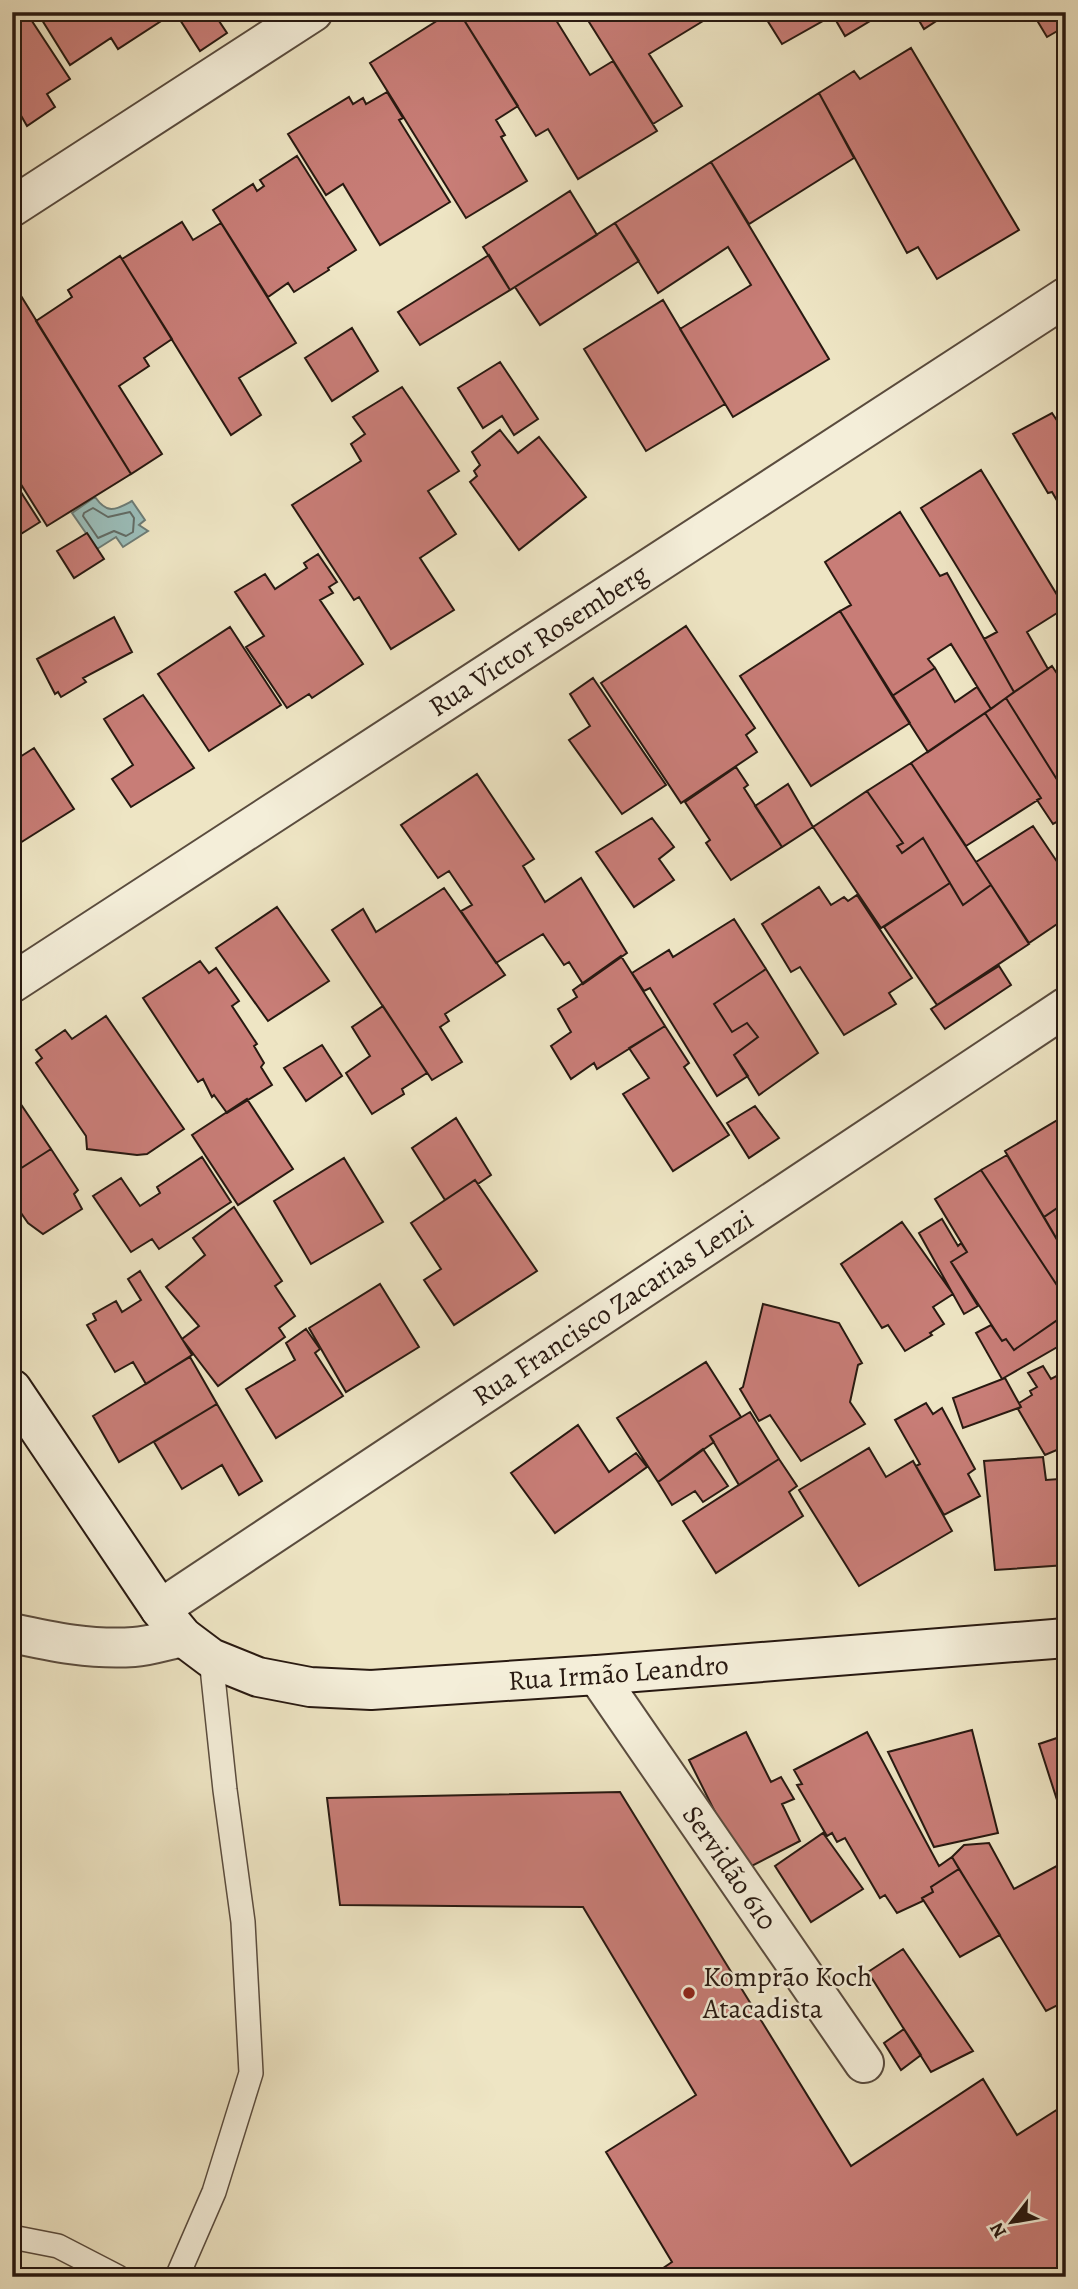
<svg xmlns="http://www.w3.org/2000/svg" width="1078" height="2289" font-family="Alegreya,serif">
  <rect width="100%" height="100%" fill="#eee5c4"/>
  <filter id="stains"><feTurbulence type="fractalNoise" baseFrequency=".00286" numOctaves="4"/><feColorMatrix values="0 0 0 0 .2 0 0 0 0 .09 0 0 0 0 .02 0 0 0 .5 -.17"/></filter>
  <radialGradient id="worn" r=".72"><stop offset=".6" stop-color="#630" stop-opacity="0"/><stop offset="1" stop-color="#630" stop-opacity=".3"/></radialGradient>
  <path fill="#9bbeba" stroke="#6d7c76" stroke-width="2" d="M 95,497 C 108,515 115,510 132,501 L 145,520 L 139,525 L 148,531 L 123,547 L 116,537 L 97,549 L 72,513 Z"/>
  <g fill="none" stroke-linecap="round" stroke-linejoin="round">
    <path stroke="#626c66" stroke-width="2" d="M 93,508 L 108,517 L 130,512 L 134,518 L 133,532 L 126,536 L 114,531 L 98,538 L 83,516 L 84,513 Z"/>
  </g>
  <path fill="#c87d77" stroke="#281911" stroke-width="2" d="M 12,12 L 26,12 L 70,79 L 47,94 L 55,107 L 27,126 L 19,112 L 12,116 Z
    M 37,12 L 175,12 L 118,49 L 111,38 L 70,65 Z
    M 175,12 L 213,12 L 227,33 L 200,51 Z
    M 451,12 L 459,12 L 518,106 L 496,120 L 505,135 L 501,137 L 527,181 L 466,218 L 370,63 Z
    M 459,12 L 551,12 L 590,75 L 613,61 L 657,131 L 578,179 L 548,129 L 536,136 Z
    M 587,12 L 704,12 L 708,18 L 649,54 L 682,106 L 653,124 L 584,14 Z
    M 762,12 L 825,12 L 828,18 L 782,44 Z
    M 831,12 L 885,12 L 845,36 Z
    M 914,12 L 950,12 L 924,29 Z
    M 1032,12 L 1066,12 L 1066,26 L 1047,37 Z
    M 911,48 L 1019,230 L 937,279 L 918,247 L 907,253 L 819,93 L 854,71 L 860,79 Z
    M 387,92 L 403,118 L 399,120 L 450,202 L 380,245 L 343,184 L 326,195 L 288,134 L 349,97 L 353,104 L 363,98 L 366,104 Z
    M 819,93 L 854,158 L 749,224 L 711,162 Z
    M 297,156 L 356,250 L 328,268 L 329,270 L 294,292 L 288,283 L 268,297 L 213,210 L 253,184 L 257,191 L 264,186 L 260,180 Z
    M 711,162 L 829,359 L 733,417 L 680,329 L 751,285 L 728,247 L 658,293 L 615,223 Z
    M 570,191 L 597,235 L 510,290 L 483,247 Z
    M 182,222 L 193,240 L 221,223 L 296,343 L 239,378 L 261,415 L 231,435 L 122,259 Z
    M 615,223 L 639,261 L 540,325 L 515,287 Z
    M 489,255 L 510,290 L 420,345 L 398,312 Z
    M 120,256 L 172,339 L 144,358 L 149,366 L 119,386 L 162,454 L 131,474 L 36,321 L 72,297 L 68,290 Z
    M 18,291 L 131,474 L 47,526 L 12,470 L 12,295 Z
    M 663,300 L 725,404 L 646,451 L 584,349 Z
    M 352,328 L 378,371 L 332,401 L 305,358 Z
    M 500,362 L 538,419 L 514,435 L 502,416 L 483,428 L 458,388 Z
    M 402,387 L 459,471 L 428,491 L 456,534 L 420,558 L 454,610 L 391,649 L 359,597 L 354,600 L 292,505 L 361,461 L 351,444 L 365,434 L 353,417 Z
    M 1052,413 L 1066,434 L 1066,516 L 1052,492 L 1048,493 L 1013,434 Z
    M 500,430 L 518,453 L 539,437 L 586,497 L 519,550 L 470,482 L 477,476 L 474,471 L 480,465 L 472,452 Z
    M 981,470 L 1065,608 L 1027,632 L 1048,669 L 1014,692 L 984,639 L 997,632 L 921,508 Z
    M 12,478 L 40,522 L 16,537 L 12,534 Z
    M 900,512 L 940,576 L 947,573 L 1014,692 L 991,709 L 951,644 L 928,659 L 935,668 L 892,696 L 840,611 L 851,605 L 825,562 Z
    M 87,533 L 104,559 L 74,578 L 57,551 Z
    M 318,554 L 337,582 L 329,587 L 333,593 L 320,600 L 363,664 L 312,698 L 309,694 L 287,708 L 246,647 L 264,636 L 235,592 L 265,574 L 275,589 L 307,568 L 304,563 Z
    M 840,611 L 910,723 L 811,786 L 740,676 Z
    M 114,617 L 132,652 L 83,678 L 86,682 L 61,697 L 58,692 L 55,694 L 37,659 Z
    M 686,626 L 755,728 L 746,735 L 757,752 L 681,803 L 601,683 Z
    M 230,627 L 281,705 L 209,751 L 158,674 Z
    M 1052,666 L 1066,687 L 1066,794 L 1006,698 Z
    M 935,668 L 955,702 L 977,687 L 991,709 L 928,752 L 892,696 Z
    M 593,678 L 666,785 L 622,814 L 569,740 L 590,726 L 570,694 Z
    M 143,695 L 194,768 L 131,807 L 112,779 L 133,765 L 104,719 Z
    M 1006,698 L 1066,794 L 1066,817 L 1053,824 L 1037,800 L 1041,798 L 985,713 Z
    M 985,713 L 1041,798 L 966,846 L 911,763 Z
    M 34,748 L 74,809 L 12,848 L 12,762 Z
    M 911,763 L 991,885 L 963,905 L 923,838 L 902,853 L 897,846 L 903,843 L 867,791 Z
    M 736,767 L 748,785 L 744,788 L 782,847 L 731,880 L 706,843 L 710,840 L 685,802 Z
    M 477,774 L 534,859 L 523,866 L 545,902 L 581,878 L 627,953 L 583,984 L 569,962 L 564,965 L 543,934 L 496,963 L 461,911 L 472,905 L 449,871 L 438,878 L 401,825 Z
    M 788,784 L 813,827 L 782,847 L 755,806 Z
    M 867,791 L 903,843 L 897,846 L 902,853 L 923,838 L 950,883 L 881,928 L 813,827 Z
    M 652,818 L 674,847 L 659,859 L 674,880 L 634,907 L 596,852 Z
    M 1033,826 L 1066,875 L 1066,918 L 1029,943 L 976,862 Z
    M 950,883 L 963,905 L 991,885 L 1029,944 L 937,1005 L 884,927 Z
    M 819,887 L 831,905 L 844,897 L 848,901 L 857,895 L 912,978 L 889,993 L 896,1004 L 844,1035 L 800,967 L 791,972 L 762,924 Z
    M 444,888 L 505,975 L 445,1014 L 449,1021 L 440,1027 L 462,1062 L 432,1080 L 332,930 L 363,909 L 376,932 Z
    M 277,907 L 329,981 L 268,1021 L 216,948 Z
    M 734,919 L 766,969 L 714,1004 L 732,1032 L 747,1023 L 758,1037 L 734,1055 L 748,1076 L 717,1096 L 650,988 L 644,991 L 632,973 L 669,950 L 673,957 Z
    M 621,956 L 665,1026 L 597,1069 L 594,1063 L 571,1079 L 551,1046 L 571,1032 L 558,1009 L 577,997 L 573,990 Z
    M 200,961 L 209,973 L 216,968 L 239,1001 L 232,1006 L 257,1044 L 254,1046 L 264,1063 L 261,1067 L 272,1085 L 227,1113 L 214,1095 L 212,1097 L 203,1079 L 198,1082 L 143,998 Z
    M 999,966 L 1011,985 L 945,1029 L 931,1009 Z
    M 766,969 L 818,1053 L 759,1095 L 734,1055 L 758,1037 L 747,1023 L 732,1032 L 714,1004 Z
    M 383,1006 L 427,1073 L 402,1089 L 404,1094 L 372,1114 L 346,1073 L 370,1056 L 352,1027 Z
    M 106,1016 L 184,1129 L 147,1154 L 137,1155 L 87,1149 L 86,1136 L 36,1063 L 42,1058 L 36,1050 L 65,1030 L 72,1039 Z
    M 665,1026 L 689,1063 L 684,1067 L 729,1135 L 673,1171 L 623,1094 L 649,1078 L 629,1048 Z
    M 322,1045 L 342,1076 L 306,1101 L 284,1068 Z
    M 12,1091 L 51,1149 L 12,1174 Z
    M 247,1099 L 293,1169 L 238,1205 L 192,1135 Z
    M 755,1106 L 779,1138 L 749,1158 L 727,1123 Z
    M 1066,1115 L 1066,1202 L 1044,1217 L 1005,1151 Z
    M 456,1118 L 491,1175 L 478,1184 L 475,1180 L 445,1200 L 412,1148 Z
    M 51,1149 L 78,1190 L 74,1194 L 82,1209 L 43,1234 L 28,1223 L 12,1200 L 12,1174 Z
    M 1007,1155 L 1066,1255 L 1066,1299 L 981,1170 Z
    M 202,1157 L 231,1202 L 159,1249 L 152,1239 L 131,1252 L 93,1196 L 121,1178 L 140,1206 L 160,1193 L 157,1187 Z
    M 344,1158 L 383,1222 L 311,1264 L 274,1201 Z
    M 981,1170 L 1066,1299 L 1064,1306 L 1066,1314 L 1014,1350 L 1006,1339 L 1002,1341 L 951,1262 L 967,1252 L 935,1199 Z
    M 475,1180 L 537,1271 L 454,1325 L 424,1280 L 441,1269 L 411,1223 Z
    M 1066,1202 L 1066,1255 L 1044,1217 Z
    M 234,1207 L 282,1281 L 275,1286 L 295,1316 L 279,1328 L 285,1337 L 218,1386 L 182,1339 L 199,1326 L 166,1287 L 205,1255 L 193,1238 Z
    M 942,1219 L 958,1246 L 961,1243 L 967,1252 L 951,1262 L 978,1306 L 964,1314 L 919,1233 Z
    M 902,1222 L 953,1294 L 933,1307 L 944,1324 L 930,1333 L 932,1335 L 905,1351 L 888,1325 L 882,1328 L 841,1264 Z
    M 140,1271 L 192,1355 L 146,1384 L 133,1362 L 115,1372 L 87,1325 L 96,1320 L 93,1314 L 116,1301 L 122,1312 L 141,1300 L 128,1279 Z
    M 380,1284 L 419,1347 L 346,1392 L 309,1328 Z
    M 763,1304 L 839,1323 L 862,1363 L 858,1365 L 850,1402 L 865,1424 L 801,1461 L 770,1415 L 759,1421 L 740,1389 L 743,1387 Z
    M 1066,1314 L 1066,1342 L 1002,1379 L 976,1333 L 991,1325 L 1002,1341 L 1006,1339 L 1014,1350 Z
    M 306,1329 L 320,1349 L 315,1353 L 343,1396 L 276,1438 L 246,1389 L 295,1360 L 286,1343 Z
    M 190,1357 L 217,1404 L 119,1462 L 93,1416 Z
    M 706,1362 L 741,1417 L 710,1436 L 714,1442 L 658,1482 L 617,1418 Z
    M 1043,1366 L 1051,1379 L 1066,1371 L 1064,1457 L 1059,1449 L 1045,1455 L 1018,1409 L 1021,1407 L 1019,1403 L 1032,1395 L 1030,1391 L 1037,1387 L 1028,1373 Z
    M 1005,1378 L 1021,1407 L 963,1428 L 953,1398 Z
    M 926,1403 L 933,1414 L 942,1408 L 975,1469 L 968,1474 L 980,1496 L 944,1515 L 916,1466 L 920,1464 L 895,1420 Z
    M 217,1404 L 262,1481 L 239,1495 L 222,1465 L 182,1489 L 154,1442 Z
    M 750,1412 L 779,1459 L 739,1485 L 710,1436 Z
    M 578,1425 L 609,1472 L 636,1453 L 647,1467 L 555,1533 L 511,1473 Z
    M 869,1448 L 886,1477 L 913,1461 L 952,1531 L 859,1586 L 799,1490 Z
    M 703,1449 L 728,1486 L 703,1502 L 695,1491 L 672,1505 L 658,1482 Z
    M 1043,1457 L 1046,1480 L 1059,1479 L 1066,1492 L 1066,1565 L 995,1570 L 984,1461 Z
    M 779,1459 L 797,1486 L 789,1492 L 803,1516 L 716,1573 L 683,1521 Z
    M 972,1730 L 998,1833 L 934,1847 L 888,1752 Z
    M 746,1732 L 771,1782 L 781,1777 L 794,1799 L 782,1804 L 800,1841 L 744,1870 L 689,1760 Z
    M 867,1732 L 939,1866 L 952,1857 L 959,1869 L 931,1887 L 933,1892 L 922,1898 L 923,1901 L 897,1913 L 885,1895 L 880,1898 L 845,1838 L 837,1842 L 832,1833 L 827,1836 L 797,1785 L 802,1784 L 794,1770 Z
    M 1066,1735 L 1066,1828 L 1039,1744 Z
    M 620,1792 L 851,2166 L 983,2079 L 1017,2135 L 1066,2104 L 1066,2277 L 650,2277 L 672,2262 L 606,2152 L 696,2095 L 583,1907 L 340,1905 L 327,1798 Z
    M 823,1833 L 863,1889 L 811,1922 L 775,1866 Z
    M 989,1843 L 1014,1889 L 1066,1861 L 1066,2001 L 1046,2011 L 952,1857 L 964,1845 Z
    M 959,1869 L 1000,1935 L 960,1957 L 922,1898 L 933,1892 L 931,1887 Z
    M 903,1949 L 973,2051 L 931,2072 L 868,1972 Z
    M 904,2029 L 921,2055 L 901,2070 L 884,2043 Z"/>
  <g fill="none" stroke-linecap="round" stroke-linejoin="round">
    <defs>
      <path id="lane" d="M 12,2237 L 58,2246 L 118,2277
        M 177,2277 L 214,2192 L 251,2073 L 243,1922 L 225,1790 L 211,1658"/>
      <g id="street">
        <path d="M 12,207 L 313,12"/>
        <path id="s1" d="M 12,983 L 1066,297"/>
        <path id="s2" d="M 160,1609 L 1066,1007"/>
        <path d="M 12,1633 C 53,1642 92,1650 134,1647 C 150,1646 167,1640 183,1637"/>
        <path id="s3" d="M 597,1675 L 864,2063"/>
      </g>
      <g id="secondary">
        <path id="s4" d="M 12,1389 L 160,1609 L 183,1637 L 211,1658 L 258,1677 L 310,1687 L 371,1690 L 597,1675 L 1066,1638"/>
      </g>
    </defs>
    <use href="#lane" stroke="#5a4c3e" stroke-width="26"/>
    <use href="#street" stroke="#5a4c3e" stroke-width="42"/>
    <use href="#secondary" stroke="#281911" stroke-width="42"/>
    <use href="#lane" stroke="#f4eed9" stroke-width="23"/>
    <use href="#street" stroke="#f4eed9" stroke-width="38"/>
    <use href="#secondary" stroke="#f4eed9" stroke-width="38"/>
  </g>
  <circle fill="#8f2418" stroke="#f4eed9" stroke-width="2.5" cx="689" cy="1993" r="7"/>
  <g text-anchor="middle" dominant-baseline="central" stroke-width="5" stroke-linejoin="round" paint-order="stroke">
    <g font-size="28" fill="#281911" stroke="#f4eed9">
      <text stroke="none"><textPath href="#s1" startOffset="628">Rua Victor Rosemberg</textPath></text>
      <text stroke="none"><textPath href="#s2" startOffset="544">Rua Francisco Zacarias Lenzi</textPath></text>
      <text stroke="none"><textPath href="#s4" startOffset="749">Rua Irmão Leandro</textPath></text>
      <text stroke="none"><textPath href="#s3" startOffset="234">Servidão 610</textPath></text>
    </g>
    <g font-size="28" fill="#281911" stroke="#f4eed9" text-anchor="start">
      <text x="703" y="1977">Komprão Koch<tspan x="703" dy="32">Atacadista</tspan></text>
    </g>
  </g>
  <rect width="1078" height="2289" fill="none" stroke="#eee5c4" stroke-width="42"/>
  <rect x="14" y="14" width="1050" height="2261" fill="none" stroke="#281911" stroke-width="3.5"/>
  <rect x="21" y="21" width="1036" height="2247" fill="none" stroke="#281911" stroke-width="2"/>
  <g transform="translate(1012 2222) rotate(239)" stroke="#f4eed9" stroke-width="5" paint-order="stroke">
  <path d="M0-5L12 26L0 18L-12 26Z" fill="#281911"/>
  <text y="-10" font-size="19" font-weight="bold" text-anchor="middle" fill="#281911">N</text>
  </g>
  <rect width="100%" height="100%" filter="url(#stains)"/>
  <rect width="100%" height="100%" fill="url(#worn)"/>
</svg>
